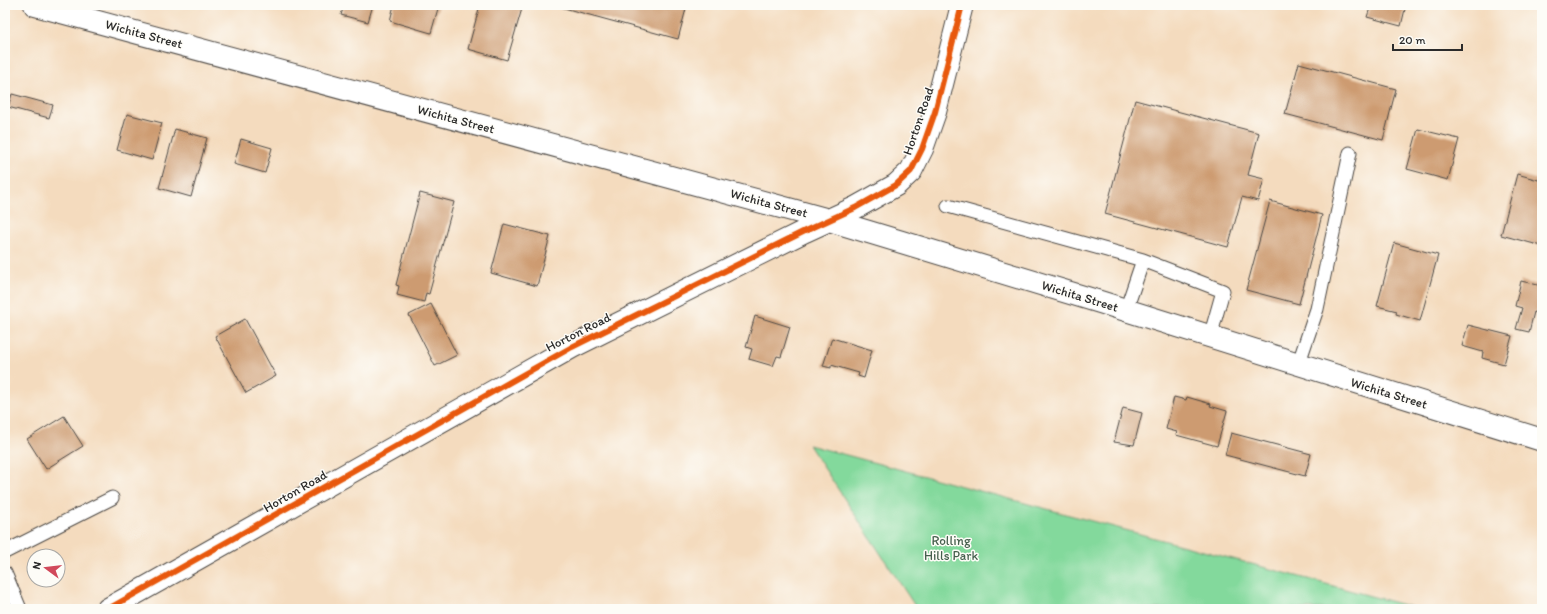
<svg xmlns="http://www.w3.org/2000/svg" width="1547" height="614" font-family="Itim,sans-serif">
  <rect width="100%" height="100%" fill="#fdfcf7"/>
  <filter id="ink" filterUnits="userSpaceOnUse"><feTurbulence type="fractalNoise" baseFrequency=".025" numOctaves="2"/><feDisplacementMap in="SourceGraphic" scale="8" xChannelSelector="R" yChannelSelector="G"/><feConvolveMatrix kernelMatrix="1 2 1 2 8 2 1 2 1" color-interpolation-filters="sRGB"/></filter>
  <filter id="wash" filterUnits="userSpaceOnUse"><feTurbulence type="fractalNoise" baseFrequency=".012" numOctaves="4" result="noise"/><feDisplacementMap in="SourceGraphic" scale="16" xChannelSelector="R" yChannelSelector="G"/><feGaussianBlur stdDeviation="0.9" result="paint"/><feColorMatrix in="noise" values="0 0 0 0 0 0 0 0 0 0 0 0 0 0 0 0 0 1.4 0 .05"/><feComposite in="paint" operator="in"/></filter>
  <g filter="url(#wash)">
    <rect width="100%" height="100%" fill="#f4dbbe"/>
    <path fill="#83d99c" stroke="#578264" d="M 809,445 L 1419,609 L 917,609 Z"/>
    <g id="blocks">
      <path fill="#cd9b71" d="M 344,5 L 373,5 L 368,22 L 341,15 Z
        M 394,5 L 439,5 L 431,33 L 390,21 Z
        M 480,5 L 523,5 L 507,60 L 468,49 Z
        M 553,5 L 687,5 L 678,39 Z
        M 1371,5 L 1406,5 L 1401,26 L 1367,17 Z
        M 1299,63 L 1396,89 L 1383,140 L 1285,114 Z
        M 12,94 L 53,105 L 49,118 L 8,107 Z
        M 1135,100 L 1259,133 L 1248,175 L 1264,179 L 1258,201 L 1242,197 L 1228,247 L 1105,214 Z
        M 127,114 L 162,123 L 152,160 L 117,150 Z
        M 175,129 L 207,138 L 191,197 L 159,188 Z
        M 1418,129 L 1459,139 L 1448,180 L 1407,169 Z
        M 241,139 L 272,148 L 265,173 L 234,164 Z
        M 1517,174 L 1542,181 L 1542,246 L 1501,235 Z
        M 420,193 L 454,202 L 429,294 L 426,293 L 424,302 L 397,295 L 399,286 L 396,285 Z
        M 1270,201 L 1322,215 L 1299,304 L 1246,290 Z
        M 504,224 L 550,236 L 537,286 L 491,273 Z
        M 1394,243 L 1438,255 L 1420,321 L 1396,314 L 1397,311 L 1377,306 Z
        M 1521,281 L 1542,286 L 1542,296 L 1537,313 L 1534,312 L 1529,332 L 1516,329 L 1522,308 L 1515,306 Z
        M 431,304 L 457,355 L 435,366 L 409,315 Z
        M 755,316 L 790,327 L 781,357 L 777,356 L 773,366 L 749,359 L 752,349 L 746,347 Z
        M 245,319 L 276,376 L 246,393 L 215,336 Z
        M 1468,325 L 1512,336 L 1504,364 L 1482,358 L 1483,352 L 1462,346 Z
        M 832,338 L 872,350 L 864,378 L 858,376 L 859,373 L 831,365 L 831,368 L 823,366 Z
        M 1174,397 L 1186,400 L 1187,397 L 1211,404 L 1210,406 L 1227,411 L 1217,446 L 1176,435 L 1177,432 L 1166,429 Z
        M 1123,408 L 1142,413 L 1134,445 L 1114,442 Z
        M 64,416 L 83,446 L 46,469 L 27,439 Z
        M 1231,433 L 1311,454 L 1305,476 L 1225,455 Z"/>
    </g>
  </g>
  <g filter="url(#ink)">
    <use href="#blocks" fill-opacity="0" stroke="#494541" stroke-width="1"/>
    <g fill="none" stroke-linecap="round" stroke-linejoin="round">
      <defs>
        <path id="lane" d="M 948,206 L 1143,260 L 1126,310
          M 1143,260 L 1223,291 L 1210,337
          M 1298,365 L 1317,309 L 1350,153
          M 5,552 L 112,498
          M 5,573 L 20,609"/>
        <path id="secondary" d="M 35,5 L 829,220 L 1100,302 L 1542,440
          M 108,609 L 572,347 L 805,231 L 855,208 L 896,185 L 911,171 L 922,149 L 935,112 L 962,5"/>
      </defs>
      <use href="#lane" stroke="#494541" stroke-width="15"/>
      <use href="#secondary" stroke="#494541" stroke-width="24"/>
      <use href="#lane" stroke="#fff" stroke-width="13"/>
      <use href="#secondary" stroke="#fff" stroke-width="22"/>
      <defs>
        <path id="cycleway" d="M 108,609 L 572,347 L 805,231 L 855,208 L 896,185 L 911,171 L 922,149 L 935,112 L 962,5"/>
      </defs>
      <use href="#cycleway" stroke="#fdfcf7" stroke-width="8"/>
      <use href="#cycleway" stroke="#e8590c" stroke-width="6"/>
    </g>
  </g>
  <g text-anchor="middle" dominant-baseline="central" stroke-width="3" stroke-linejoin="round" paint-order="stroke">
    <g font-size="13" fill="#2b2b2b" stroke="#fdfcf7">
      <text transform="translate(144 34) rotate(15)">Wichita Street</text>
      <text transform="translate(456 119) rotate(15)">Wichita Street</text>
      <text transform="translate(918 121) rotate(-71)">Horton Road</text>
      <text transform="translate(769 203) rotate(15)">Wichita Street</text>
      <text transform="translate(1080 296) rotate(17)">Wichita Street</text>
      <text transform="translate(578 332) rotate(-27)">Horton Road</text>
      <text transform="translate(1389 393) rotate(17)">Wichita Street</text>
      <text transform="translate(295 491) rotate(-30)">Horton Road</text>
    </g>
    <g font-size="13" fill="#455f4d" stroke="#fdfcf7">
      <text x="951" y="540">Rolling<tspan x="951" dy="15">Hills Park</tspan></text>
    </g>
  </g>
  <rect width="1547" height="614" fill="none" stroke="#fdfcf7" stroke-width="20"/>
  <g transform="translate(46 568) rotate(285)"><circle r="19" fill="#fdfcf7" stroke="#a9a8a5"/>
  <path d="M0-3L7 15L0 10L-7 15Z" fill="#d1495b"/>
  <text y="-6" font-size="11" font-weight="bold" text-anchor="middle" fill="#2b2b2b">N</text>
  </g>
  <path d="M1393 44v6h69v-6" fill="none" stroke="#2b2b2b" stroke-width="2"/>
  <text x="1399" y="44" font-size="12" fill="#2b2b2b" stroke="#fdfcf7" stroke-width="3" paint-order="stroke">20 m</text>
</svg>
